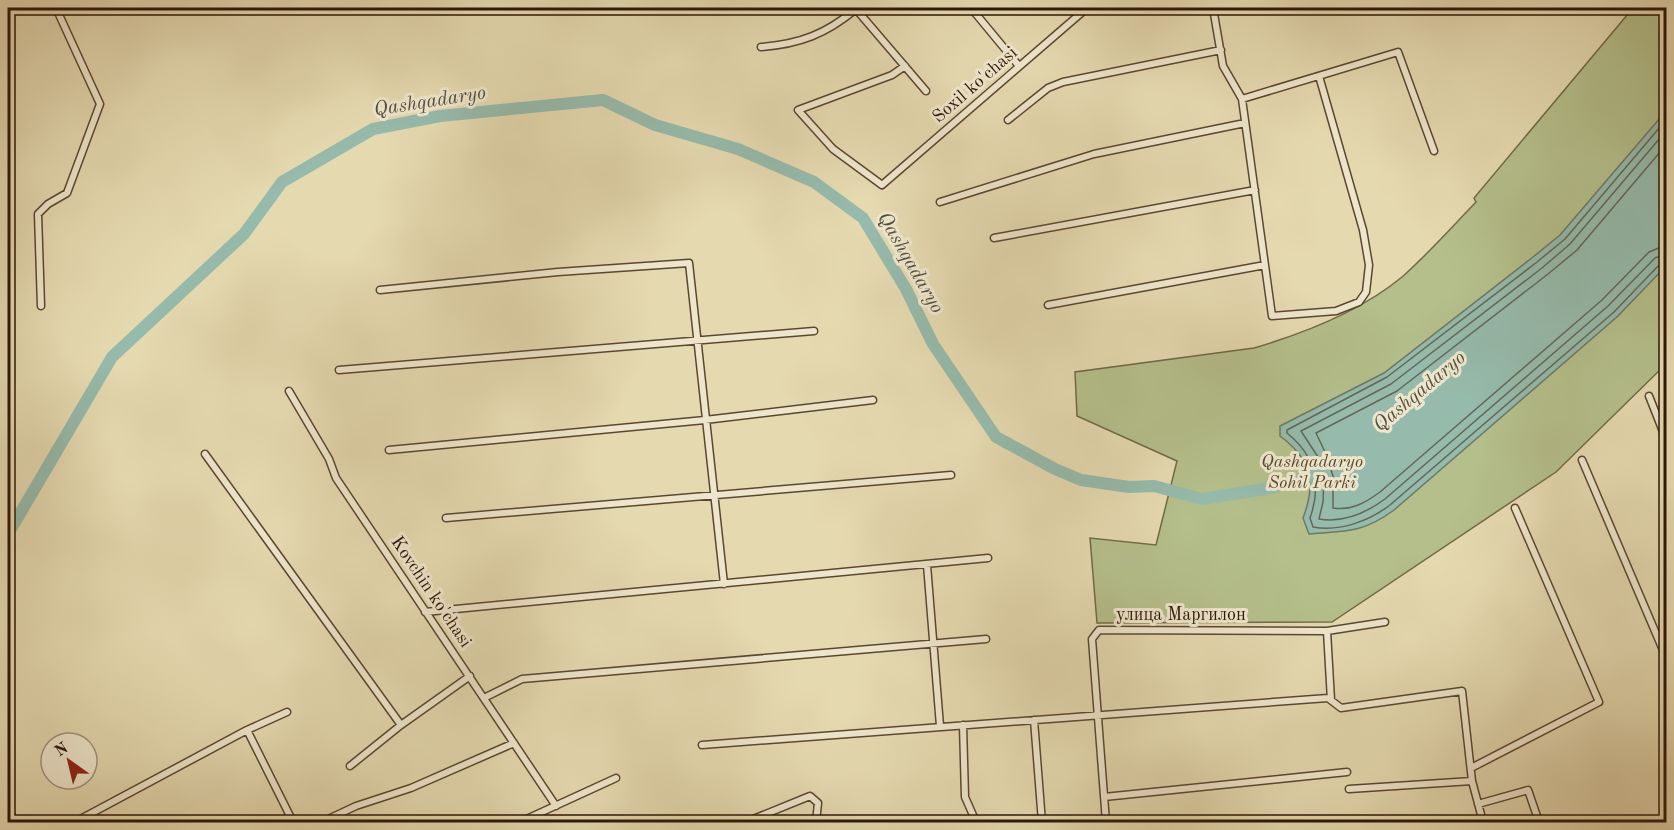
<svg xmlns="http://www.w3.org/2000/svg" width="1674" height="830" font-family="'Old Standard TT',serif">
  <rect width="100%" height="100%" fill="#e5d9b0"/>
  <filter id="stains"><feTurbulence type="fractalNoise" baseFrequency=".00333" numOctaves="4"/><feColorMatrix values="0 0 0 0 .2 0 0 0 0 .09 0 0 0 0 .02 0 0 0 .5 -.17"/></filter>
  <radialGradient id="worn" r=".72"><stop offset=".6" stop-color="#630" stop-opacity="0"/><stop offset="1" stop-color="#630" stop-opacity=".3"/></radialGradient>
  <path fill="#b4bf8b" stroke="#706a48" stroke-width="1.5" d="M 1633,8 L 1666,8 L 1666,364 L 1556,472 L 1332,622 L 1097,623 L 1090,538 L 1156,545 L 1177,461 L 1077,416 L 1075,372 L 1254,348 C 1305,333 1361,311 1402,277 C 1428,254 1452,227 1476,202 L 1474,198 Z"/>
  <path fill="#96baab" stroke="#6c7869" stroke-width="1.5" d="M 1666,111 L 1666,266 L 1618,316 L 1394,510 C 1363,533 1346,531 1309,534 L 1303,518 C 1317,482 1311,459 1280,436 L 1280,426 L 1384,373 L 1533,257 L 1560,235 Z"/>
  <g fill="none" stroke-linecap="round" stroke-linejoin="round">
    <path stroke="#626858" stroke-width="1.5" d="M 1666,120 L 1565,239 L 1537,262 L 1387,377 L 1287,430 L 1287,433 C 1316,456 1322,484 1310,518 L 1313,527 C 1340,532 1369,521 1390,505 L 1614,312 L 1660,264 L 1666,262
      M 1666,131 L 1570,244 L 1542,268 L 1391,384 L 1301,431 L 1318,457 L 1324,478 L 1323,502 L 1319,519 C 1343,523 1366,513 1385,499 L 1608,306 L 1655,258 L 1666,254
      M 1666,145 L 1577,250 L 1548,274 L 1397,391 L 1316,433 L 1326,454 L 1333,476 L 1333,508 C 1351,511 1365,503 1380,492 L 1602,300 L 1649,252 L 1666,245"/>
    <path stroke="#96baab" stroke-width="12" d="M 8,534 L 112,357 L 244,234 L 282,182 L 373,129 L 440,116 L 603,100 L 655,125 L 738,149 L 814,182 L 863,218 L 906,289 L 933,344 L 996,437 L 1055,469 L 1081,480 L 1129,487 L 1154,486 L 1202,499 L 1271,488 L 1323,472"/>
    <defs>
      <path id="street" d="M 855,8 L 926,91
        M 971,8 L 1019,66
        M 1213,8 L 1223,66 L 1242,99 L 1272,316 L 1336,311 L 1359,302 L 1366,292 L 1369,265 L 1363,230 L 1319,76
        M 761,47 C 800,44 826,34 856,9
        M 905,66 L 892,75 L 798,110 L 833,149 L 882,185 L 1087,8
        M 1242,99 L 1398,52 L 1434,151
        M 1008,120 L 1048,88 L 1063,82 L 1221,50
        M 940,202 L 1094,154 L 1245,123
        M 994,238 L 1255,190
        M 380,290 L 558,272 L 689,263 L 724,584
        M 1048,305 L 1265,265
        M 41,306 L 38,214 L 48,204 L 67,193 L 100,104 L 56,8
        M 339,370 L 814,331
        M 289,391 L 329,459 L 336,478 L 556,806
        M 1649,396 L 1666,439
        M 389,450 L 705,420 L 873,400
        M 205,454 L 401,725
        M 1582,460 L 1666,657
        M 446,518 L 951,475
        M 927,565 L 940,726
        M 425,612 L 988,558
        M 1327,631 L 1331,700
        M 484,698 L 522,679 L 986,639
        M 1034,720 L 1042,822
        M 963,725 L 965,797 L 976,822
        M 247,730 L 293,822
        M 702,745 L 1328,698 L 1341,708 L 1462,691 L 1472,781 L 1483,822
        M 350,766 L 401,725 L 470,676
        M 1471,768 L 1599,702 L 1515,508
        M 1349,789 L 1472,781
        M 1104,797 L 1347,772
        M 1478,804 L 1528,790 L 1539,822
        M 8,806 L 14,822
        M 75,822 L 247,730 L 287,712
        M 322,822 L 356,806 L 411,788 L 514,743
        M 520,822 L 616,778
        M 746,822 L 810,796 L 818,803 L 816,822
        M 1106,822 L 1092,639 L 1099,630 L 1327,631 L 1385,622"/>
    </defs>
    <use href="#street" stroke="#5b4730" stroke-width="9"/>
    <use href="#street" stroke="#eee6cc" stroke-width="6"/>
  </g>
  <g text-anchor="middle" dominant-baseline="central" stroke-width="6" stroke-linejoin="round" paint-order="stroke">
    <g font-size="18" fill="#2d1606" stroke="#eee6cc">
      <text transform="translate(975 85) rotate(-41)">Soxil ko'chasi</text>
      <text transform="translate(431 592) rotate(56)">Kovchin ko'chasi</text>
      <text x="1181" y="615">улица Маргилон</text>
    </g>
    <g font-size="18" font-style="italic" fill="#56492e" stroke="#eee6cc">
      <text x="1312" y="462">Qashqadaryo<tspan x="1312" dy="21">Sohil Parki</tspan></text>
    </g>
    <g font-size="20" font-style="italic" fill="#524f40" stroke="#eee6cc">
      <text transform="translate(430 102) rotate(-9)">Qashqadaryo</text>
      <text transform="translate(910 263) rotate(60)">Qashqadaryo</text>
      <text transform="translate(1420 392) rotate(-40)">Qashqadaryo</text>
    </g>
  </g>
  <rect width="1674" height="830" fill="none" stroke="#e5d9b0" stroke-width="30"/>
  <rect x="9" y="9" width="1656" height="812" fill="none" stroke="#2d1606" stroke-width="3"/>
  <rect x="15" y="15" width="1644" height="800" fill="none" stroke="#2d1606" stroke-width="1.5"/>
  <g transform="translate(69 761) rotate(326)"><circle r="28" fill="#eee6cc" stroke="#a1937d" stroke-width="1.5"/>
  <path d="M0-4.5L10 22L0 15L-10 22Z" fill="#8f2418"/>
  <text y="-9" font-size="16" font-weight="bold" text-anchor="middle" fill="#2d1606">N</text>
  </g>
  <rect width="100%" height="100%" filter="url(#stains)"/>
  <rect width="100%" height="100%" fill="url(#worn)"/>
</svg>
